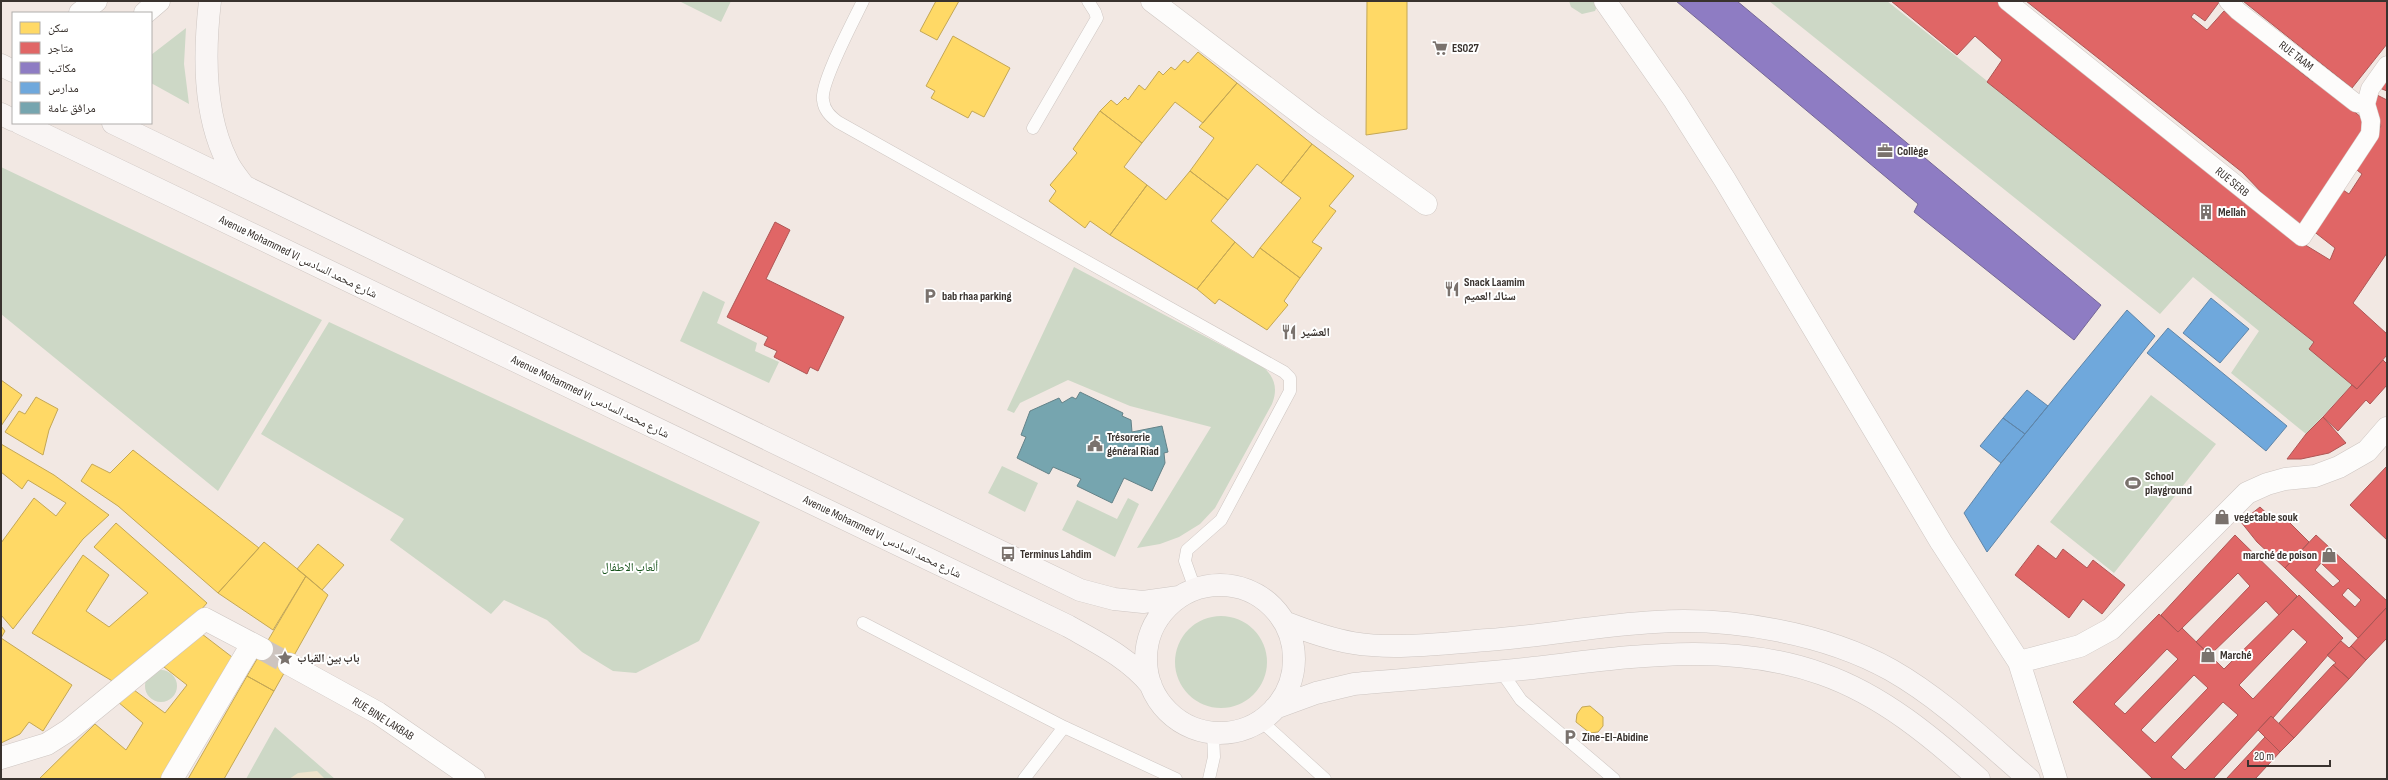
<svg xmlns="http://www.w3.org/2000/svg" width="2388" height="780" font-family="'Sofia Sans Condensed','Noto Naskh Arabic',sans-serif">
  <rect width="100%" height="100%" fill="#f2e8e3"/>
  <path fill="#cdd8c6" d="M 679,1 L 731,1 L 721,22 Z
    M 1569,1 L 1599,1 L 1595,11 L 1582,14 L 1571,7 Z
    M 1769,1 L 1887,1 L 2314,342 L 2352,385 L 2306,434 L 2231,373 L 2259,331 L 2193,277 L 2160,314 Z
    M 186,28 L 184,64 L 189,104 L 151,83 L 151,55 Z
    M 1,167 L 322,320 L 218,491 L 1,314 Z
    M 1074,267 L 1263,367 C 1275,377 1278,389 1272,404 L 1215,508 L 1200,524 L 1179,537 L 1160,544 L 1137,548 L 1211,427 L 1130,406 L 1068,380 L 1020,403 L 1014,413 L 1007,410 Z
    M 703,291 L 725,302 L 717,323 L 757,343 L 755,351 L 779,362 L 769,383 L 680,341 Z
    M 329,322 L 760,522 L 699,641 L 636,673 L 613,671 L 582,652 L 547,620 L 504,600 L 491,614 L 390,540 L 404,519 L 261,434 Z
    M 2151,395 L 2216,444 L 2114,573 L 2050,522 Z
    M 1002,466 L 1038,483 L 1025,512 L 988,493 Z
    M 1128,498 L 1139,504 L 1115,557 L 1062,530 L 1077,500 L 1117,519 Z
    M1175 662a46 46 0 1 1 92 0a46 46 0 1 1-92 0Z
    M145 686a16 16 0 1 1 32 0a16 16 0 1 1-32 0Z
    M 275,727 L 335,779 L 246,779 Z"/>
  <path fill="#eee4cd" d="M 317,771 L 325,779 L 289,779 L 298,773 Z"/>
  <path fill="#ffd966" stroke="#c4a755" d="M 936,1 L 959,1 L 937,40 L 920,31 Z
    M 1367,1 L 1407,1 L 1407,129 L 1366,135 Z
    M 953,36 L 1010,68 L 984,117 L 972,111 L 968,118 L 931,98 L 935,91 L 926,86 Z
    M 1198,52 L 1237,83 L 1203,123 L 1175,102 L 1142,143 L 1100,111 L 1111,100 L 1117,105 L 1125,97 L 1128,100 L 1139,85 L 1145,90 L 1159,71 L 1163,75 L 1171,67 L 1175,70 L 1184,60 L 1188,63 Z
    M 1237,83 L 1312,144 L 1281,183 L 1257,164 L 1228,200 L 1190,171 L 1214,138 L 1199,127 Z
    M 1100,111 L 1142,143 L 1124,167 L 1147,185 L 1110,235 L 1090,221 L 1085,228 L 1049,201 L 1056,191 L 1050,185 L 1077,153 L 1073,149 Z
    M 1312,144 L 1354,176 L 1329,206 L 1336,211 L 1312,242 L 1322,248 L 1300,278 L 1260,248 L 1301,198 L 1281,183 Z
    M 1190,171 L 1228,200 L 1211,221 L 1235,242 L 1197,289 L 1110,235 L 1147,185 L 1166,200 Z
    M 1235,242 L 1253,258 L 1260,248 L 1300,278 L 1284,301 L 1288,305 L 1267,330 L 1219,299 L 1215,304 L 1197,289 Z
    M 1,380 L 22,395 L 1,426 Z
    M 36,397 L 58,409 L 49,430 L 43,455 L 5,432 L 19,411 L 25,414 Z
    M 1,444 L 54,475 L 109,515 L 83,539 L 13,629 L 1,615 L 1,543 L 34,498 L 56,516 L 66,503 L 28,480 L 22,489 L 1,472 Z
    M 133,450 L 259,548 L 218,593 L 118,506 L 81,481 L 92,464 L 110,473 Z
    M 116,523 L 207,603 L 187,626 L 114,682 L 32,633 L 83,555 L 109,575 L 86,611 L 109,627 L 148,593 L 94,547 Z
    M 264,542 L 306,576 L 273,630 L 218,593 Z
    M 318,544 L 344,565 L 322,590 L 297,569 Z
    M 306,576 L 328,595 L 274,691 L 247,676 Z
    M 1,626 L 5,631 L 1,638 L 72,685 L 43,731 L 29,722 L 20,734 L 1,743 Z
    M 202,634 L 232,657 L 161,779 L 39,779 L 95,724 L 126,750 L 143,723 L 118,702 L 134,690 L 165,713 L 187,685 L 164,667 Z
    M 247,676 L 274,691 L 224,779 L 188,779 Z
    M 1590,706 L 1603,717 L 1603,726 L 1598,732 L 1590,733 L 1576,722 L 1577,714 L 1582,707 Z"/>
  <path fill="#e06666" stroke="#ae5655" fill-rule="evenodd" d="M 1891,1 L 1996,1 L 2289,235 L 2330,260 L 2335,248 L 2312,230 L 2340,188 L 2349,194 L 2362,174 L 2353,167 L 2381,126 L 2375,116 L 2375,94 L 2387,100 L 2387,253 L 2353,303 L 2387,334 L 2387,355 L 2357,389 L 2309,349 L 2314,342 L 1987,82 L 2002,60 L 1975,36 L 1957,55 Z
    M 2026,1 L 2220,1 L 2205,21 L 2194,13 L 2191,17 L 2207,30 L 2224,11 L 2313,82 L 2315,79 L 2368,123 L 2303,226 L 2266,197 L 2242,172 Z
    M 2243,1 L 2387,1 L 2387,44 L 2352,88 Z
    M 2387,74 L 2387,91 L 2377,87 Z
    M 775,222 L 790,230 L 766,279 L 844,317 L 818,371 L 810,367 L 807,374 L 774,357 L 777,351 L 764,345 L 768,337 L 727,317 Z
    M 2383,360 L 2387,364 L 2387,385 L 2370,404 L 2366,400 L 2338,431 L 2323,417 L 2352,385 L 2357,389 Z
    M 2323,417 L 2346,443 L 2329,453 L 2301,459 L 2287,459 L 2306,434 Z
    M 2387,466 L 2387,540 L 2350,505 Z
    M 2260,507 L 2274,520 L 2280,513 L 2309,542 L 2285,568 L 2257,542 L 2241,522 Z
    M 2235,535 L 2297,596 L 2279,615 L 2266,601 L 2210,655 L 2196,642 L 2250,586 L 2238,573 L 2178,632 L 2161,615 Z
    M 2316,535 L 2387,601 L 2387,607 L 2358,638 L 2285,568 ZM 2321,563 L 2340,581 L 2333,587 L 2315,570 ZM 2348,588 L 2361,600 L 2355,607 L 2342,595 Z
    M 2038,545 L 2056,559 L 2063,549 L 2087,568 L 2093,560 L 2125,585 L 2102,614 L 2083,599 L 2069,618 L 2015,575 Z
    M 2299,595 L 2343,638 L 2273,718 L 2271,716 L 2213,779 L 2153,779 L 2073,702 L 2159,614 L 2178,632 L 2182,628 L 2224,669 ZM 2293,629 L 2307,642 L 2253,699 L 2239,685 ZM 2167,649 L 2178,659 L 2125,714 L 2114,704 ZM 2194,675 L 2208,688 L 2155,743 L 2141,730 ZM 2223,702 L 2238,715 L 2185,770 L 2171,757 Z
    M 2387,607 L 2387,638 L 2366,660 L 2351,646 Z
    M 2341,641 L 2349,648 L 2351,646 L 2366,660 L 2349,679 L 2333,665 L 2336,663 L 2327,655 Z
    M 2333,665 L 2349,679 L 2294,738 L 2279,723 Z
    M 2271,716 L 2294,738 L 2280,752 L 2258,730 Z
    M 2265,737 L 2280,752 L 2255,779 L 2226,779 Z"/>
  <path fill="#8e7cc3" stroke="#746696" d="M 1676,1 L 1737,1 L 2101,305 L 2074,340 L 1914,212 L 1918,204 Z"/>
  <path fill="#6fa8dc" stroke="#5f85a8" d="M 2211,298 L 2249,329 L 2220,363 L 2183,333 Z
    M 2127,310 L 2155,336 L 1987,552 L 1964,513 L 2001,463 Z
    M 2168,328 L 2287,426 L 2266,451 L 2147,353 Z
    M 2027,390 L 2048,406 L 2025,434 L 2003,418 Z
    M 2003,418 L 2025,434 L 2001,463 L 1980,446 Z"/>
  <path fill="#76a5af" stroke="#648288" d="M 1080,392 L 1123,413 L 1122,416 L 1131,420 L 1132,432 L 1162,426 L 1168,452 L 1164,453 L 1165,463 L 1152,491 L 1124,478 L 1112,503 L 1077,486 L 1081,479 L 1053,467 L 1049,474 L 1017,458 L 1026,437 L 1021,435 L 1030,411 L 1059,398 L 1062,403 L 1072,397 L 1076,399 Z"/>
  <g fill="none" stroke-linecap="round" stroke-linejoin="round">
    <path stroke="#cdc4bf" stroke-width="22" stroke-dasharray="22 11" stroke-linecap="butt" d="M 262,649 L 289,664"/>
    <defs>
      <path id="service" d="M 863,1 C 854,20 820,83 823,100 C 824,110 830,116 838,122 L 1284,372 L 1290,378 L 1290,391 L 1221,520 L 1187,550 L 1185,561 L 1195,589
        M 1033,128 L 1097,18 L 1095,12 L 1088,1
        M 863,623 L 1064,727 L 1176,779
        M 1501,671 L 1521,700 L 1614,779
        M 1261,721 L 1325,779
        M 1024,779 L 1064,727
        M 1209,779 L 1214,757 L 1213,733"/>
      <path id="pedestrian" d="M 2007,1 L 2302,237 L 2370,134 L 2371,121 L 2366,104 L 2370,89 L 2387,65
        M 2228,1 L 2238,11 L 2356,103 L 2366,104"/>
      <path id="minor" d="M 1152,1 L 1313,123 L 1426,204
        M 1605,1 L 1675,101 L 1725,180 L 1941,542 L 2019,662 L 2056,779
        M 2019,662 L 2080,646 L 2111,629 L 2247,493 L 2267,484 L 2285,479 L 2315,476 L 2339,467 L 2367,451 L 2387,428
        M 289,664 L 378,713 L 474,779
        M 1,758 L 47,744 L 69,730 L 205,619 L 262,649
        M 172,779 L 252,644"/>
      <path id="tertiary" d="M 80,13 L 96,1
        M 145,13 L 159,1"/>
      <path id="secondary" d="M 210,1 C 204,53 203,113 227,161 C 231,170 238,178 244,186
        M 1,65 L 13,71
        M 1,114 L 13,120
        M 20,123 L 1068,626 C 1098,643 1129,658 1151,685
        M 113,123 L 1080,590 L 1114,599 L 1143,602 L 1179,597
        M1146 659a74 74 0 1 1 148 0a74 74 0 1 1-148 0Z
        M 1284,622 C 1307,631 1329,639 1353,643 C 1395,650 1446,643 1488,640 C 1544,636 1599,625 1655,622 C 1731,617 1825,633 1891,670 C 1942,699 1985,741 2029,779
        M 1275,708 L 1316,693 L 1354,684 C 1413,679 1473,674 1533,668 C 1629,657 1728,640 1822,674 C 1882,695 1932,737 1979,779"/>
    </defs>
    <use href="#service" stroke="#cec6c2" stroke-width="13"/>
    <use href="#pedestrian" stroke="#cec6c2" stroke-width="19"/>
    <use href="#minor" stroke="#cec6c2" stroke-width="23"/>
    <use href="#tertiary" stroke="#cec6c2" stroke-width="23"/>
    <use href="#secondary" stroke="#cec6c2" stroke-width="23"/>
    <use href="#service" stroke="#fdfcfb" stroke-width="12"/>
    <use href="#pedestrian" stroke="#fdfcfb" stroke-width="18"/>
    <use href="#minor" stroke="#fdfcfb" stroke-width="22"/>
    <use href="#tertiary" stroke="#fdfcfb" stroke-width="22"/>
    <use href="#secondary" stroke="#f9f5f4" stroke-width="22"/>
  </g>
  <defs>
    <symbol id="supermarket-bare" viewBox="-9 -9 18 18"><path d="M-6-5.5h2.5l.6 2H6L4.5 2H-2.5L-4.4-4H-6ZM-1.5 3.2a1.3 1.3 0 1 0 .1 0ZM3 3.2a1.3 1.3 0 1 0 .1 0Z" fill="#7a726d" stroke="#fff" stroke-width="2.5" paint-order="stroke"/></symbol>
    <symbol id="office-bare" viewBox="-9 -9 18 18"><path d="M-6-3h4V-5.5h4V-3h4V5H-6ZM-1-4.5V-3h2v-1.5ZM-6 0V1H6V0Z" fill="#7a726d" stroke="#fff" stroke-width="2.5" paint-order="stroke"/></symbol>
    <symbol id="building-bare" viewBox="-9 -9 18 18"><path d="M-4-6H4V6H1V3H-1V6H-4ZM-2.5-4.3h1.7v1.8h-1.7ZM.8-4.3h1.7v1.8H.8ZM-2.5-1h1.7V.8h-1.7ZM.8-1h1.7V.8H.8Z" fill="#7a726d" stroke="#fff" stroke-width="2.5" paint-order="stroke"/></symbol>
    <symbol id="restaurant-bare" viewBox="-9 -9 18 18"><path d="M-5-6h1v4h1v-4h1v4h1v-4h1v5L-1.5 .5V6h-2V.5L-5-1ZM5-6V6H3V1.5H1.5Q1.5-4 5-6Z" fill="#7a726d" stroke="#fff" stroke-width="2.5" paint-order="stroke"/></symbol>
    <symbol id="parking-bare" viewBox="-9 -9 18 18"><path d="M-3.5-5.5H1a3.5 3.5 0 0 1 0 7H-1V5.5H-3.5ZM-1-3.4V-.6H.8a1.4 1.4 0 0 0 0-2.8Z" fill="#7a726d" stroke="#fff" stroke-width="2.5" paint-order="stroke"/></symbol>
    <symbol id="civic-bare" viewBox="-9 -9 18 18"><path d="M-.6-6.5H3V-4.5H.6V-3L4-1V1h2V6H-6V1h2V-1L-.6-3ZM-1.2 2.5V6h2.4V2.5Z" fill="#7a726d" stroke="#fff" stroke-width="2.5" paint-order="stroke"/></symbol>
    <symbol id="stadium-bare" viewBox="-9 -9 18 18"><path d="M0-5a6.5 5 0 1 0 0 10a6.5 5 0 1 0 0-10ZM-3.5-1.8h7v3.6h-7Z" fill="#7a726d" stroke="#fff" stroke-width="2.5" paint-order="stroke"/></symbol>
    <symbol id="shop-bare" viewBox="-9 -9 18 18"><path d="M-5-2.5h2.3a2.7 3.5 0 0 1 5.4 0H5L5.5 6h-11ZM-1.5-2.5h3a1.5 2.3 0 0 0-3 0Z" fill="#7a726d" stroke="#fff" stroke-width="2.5" paint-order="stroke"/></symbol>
    <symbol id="bus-bare" viewBox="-9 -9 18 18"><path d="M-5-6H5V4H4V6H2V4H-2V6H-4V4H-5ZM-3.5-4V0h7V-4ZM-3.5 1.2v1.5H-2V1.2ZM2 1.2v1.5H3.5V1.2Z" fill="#7a726d" stroke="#fff" stroke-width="2.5" paint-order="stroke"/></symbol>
    <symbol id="sight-bare" viewBox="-9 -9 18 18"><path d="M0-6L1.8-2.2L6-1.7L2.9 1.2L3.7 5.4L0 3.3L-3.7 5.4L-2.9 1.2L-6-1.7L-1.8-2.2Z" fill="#7a726d" stroke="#fff" stroke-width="2.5" paint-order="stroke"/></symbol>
  </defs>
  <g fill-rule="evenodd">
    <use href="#supermarket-bare" x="1429" y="37" width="22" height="22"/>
    <use href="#office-bare" x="1874" y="140" width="22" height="22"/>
    <use href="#building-bare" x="2195" y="201" width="22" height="22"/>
    <use href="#restaurant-bare" x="1441" y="278" width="22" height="22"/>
    <use href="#parking-bare" x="919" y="285" width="22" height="22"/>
    <use href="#restaurant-bare" x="1278" y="321" width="22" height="22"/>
    <use href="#civic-bare" x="1084" y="433" width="22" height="22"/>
    <use href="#stadium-bare" x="2122" y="472" width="22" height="22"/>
    <use href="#shop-bare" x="2211" y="506" width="22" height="22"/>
    <use href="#bus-bare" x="997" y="543" width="22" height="22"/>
    <use href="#shop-bare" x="2318" y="544" width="22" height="22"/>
    <use href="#shop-bare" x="2197" y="644" width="22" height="22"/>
    <use href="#sight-bare" x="274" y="647" width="22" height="22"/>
    <use href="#parking-bare" x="1559" y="726" width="22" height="22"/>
  </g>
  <g text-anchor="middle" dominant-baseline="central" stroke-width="4" stroke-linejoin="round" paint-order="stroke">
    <g font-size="12" font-weight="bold" fill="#39322e" stroke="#fff" text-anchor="start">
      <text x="1452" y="48">ES027</text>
      <text x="1897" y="151">Collège</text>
      <text x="2218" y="212">Mellah</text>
      <text x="1464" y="282">Snack Laamim<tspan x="1464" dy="14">سناك العميم</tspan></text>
      <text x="942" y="296">bab rhaa parking</text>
      <text x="1301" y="332">العشير</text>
      <text x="1107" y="437">Trésorerie<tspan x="1107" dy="14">général Riad</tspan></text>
      <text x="2145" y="476">School<tspan x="2145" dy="14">playground</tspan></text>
      <text x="2234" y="517">vegetable souk</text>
      <text x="1020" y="554">Terminus Lahdim</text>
      <text x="2317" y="555" text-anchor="end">marché de poison</text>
      <text x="2220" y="655">Marché</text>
      <text x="297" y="658">باب بين القباب</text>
      <text x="1582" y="737">Zine-El-Abidine</text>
    </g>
    <g font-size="12" fill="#39322e" stroke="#fff">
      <text transform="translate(2296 56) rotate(38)">RUE TAAM</text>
      <text transform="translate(2232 182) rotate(39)">RUE SERB</text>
      <text transform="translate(298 257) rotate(26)">Avenue Mohammed VI شارع محمد السادس</text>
      <text transform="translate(590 397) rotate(26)">Avenue Mohammed VI شارع محمد السادس</text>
      <text transform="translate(882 537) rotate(26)">Avenue Mohammed VI شارع محمد السادس</text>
      <text transform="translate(383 719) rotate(32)">RUE BINE LAKBAB</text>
    </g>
    <g font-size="12" fill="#155219" stroke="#fff">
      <text x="630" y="567">ألعاب الاطفال</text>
    </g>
  </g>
  <rect width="2388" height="780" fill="none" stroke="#39322e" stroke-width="4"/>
  <rect x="12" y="12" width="140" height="112" fill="#ffffff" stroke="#b0adab"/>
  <rect x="20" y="22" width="20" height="12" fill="#ffd966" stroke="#b0adab"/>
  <text x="48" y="32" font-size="12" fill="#39322e">سكن</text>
  <rect x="20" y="42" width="20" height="12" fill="#e06666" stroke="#b0adab"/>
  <text x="48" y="52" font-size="12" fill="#39322e">متاجر</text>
  <rect x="20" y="62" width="20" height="12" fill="#8e7cc3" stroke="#b0adab"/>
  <text x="48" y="72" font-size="12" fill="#39322e">مكاتب</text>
  <rect x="20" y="82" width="20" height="12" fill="#6fa8dc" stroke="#b0adab"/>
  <text x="48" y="92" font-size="12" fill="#39322e">مدارس</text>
  <rect x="20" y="102" width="20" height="12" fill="#76a5af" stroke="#b0adab"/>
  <text x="48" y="112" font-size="12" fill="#39322e">مرافق عامة</text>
  <path d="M2248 760v6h82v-6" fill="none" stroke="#39322e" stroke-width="2"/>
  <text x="2254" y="760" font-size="12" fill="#39322e" stroke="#ffffff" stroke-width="3" paint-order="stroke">20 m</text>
</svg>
